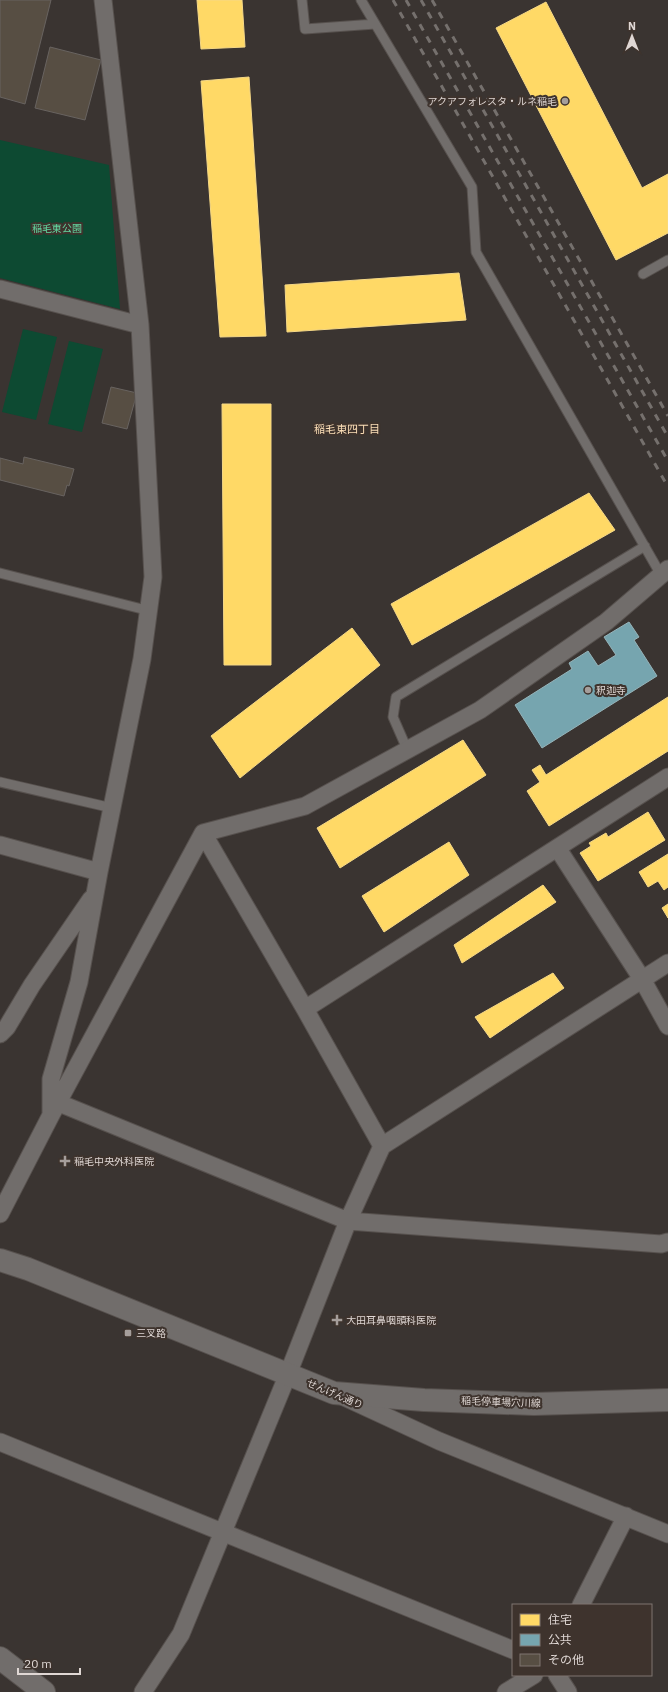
<svg xmlns="http://www.w3.org/2000/svg" width="668" height="1692" font-family="'IBM Plex Sans','Noto Sans JP',sans-serif">
  <rect width="100%" height="100%" fill="#3a3431"/>
  <path fill="#0d4a32" d="M 0,140 L 109,165 L 120,309 L 0,278 Z
    M 23,329 L 57,337 L 36,420 L 2,412 Z
    M 69,341 L 103,349 L 82,432 L 48,424 Z"/>
  <path fill="#ffd966" stroke="#f5d887" d="M 197,0 L 242,0 L 245,47 L 201,49 Z
    M 546,2 L 642,188 L 668,174 L 668,233 L 616,260 L 496,28 Z
    M 249,77 L 266,336 L 220,337 L 201,81 Z
    M 459,273 L 466,320 L 287,332 L 285,285 Z
    M 222,404 L 271,404 L 271,665 L 224,665 Z
    M 589,493 L 615,530 L 412,645 L 391,604 Z
    M 352,628 L 380,665 L 240,778 L 211,736 Z
    M 668,697 L 668,751 L 549,826 L 527,791 L 540,782 L 532,770 L 540,765 L 546,775 Z
    M 463,740 L 486,775 L 340,868 L 317,828 Z
    M 648,812 L 665,840 L 598,881 L 580,853 L 591,846 L 589,843 L 606,833 L 608,837 Z
    M 449,842 L 469,875 L 384,932 L 362,896 Z
    M 668,854 L 668,887 L 664,890 L 658,881 L 648,887 L 639,872 Z
    M 543,885 L 556,902 L 462,963 L 454,945 Z
    M 668,904 L 668,918 L 662,908 Z
    M 553,973 L 564,988 L 490,1038 L 475,1017 Z"/>
  <path fill="#76a5af" stroke="#96b4ba" d="M 629,622 L 639,637 L 634,640 L 657,676 L 542,748 L 515,705 L 572,669 L 569,663 L 588,651 L 598,666 L 616,655 L 604,637 Z"/>
  <path fill="#574e43" stroke="#686360" d="M 0,0 L 51,0 L 25,104 L 0,97 Z
    M 50,47 L 101,60 L 85,120 L 35,108 Z
    M 111,387 L 137,393 L 127,429 L 102,423 Z
    M 24,457 L 74,469 L 69,486 L 67,485 L 64,496 L 0,480 L 0,458 L 23,464 Z"/>
  <g fill="none" stroke-linecap="round" stroke-linejoin="round">
    <defs>
      <path id="service" d="M 302,0 L 305,29 L 375,24
        M 361,0 L 472,187 L 476,252 L 661,575
        M 643,274 L 668,260
        M 0,573 L 150,611
        M 407,749 L 393,717 L 396,697 L 645,546
        M 0,782 L 112,808"/>
      <path id="minor" d="M 0,289 L 140,325
        M 203,833 L 305,1009 L 382,1146
        M 0,845 L 99,872
        M 558,849 L 642,979 L 668,1026
        M 305,1009 L 668,777
        M 0,1034 L 7,1027 L 32,985 L 91,899
        M 59,1103 L 348,1221 L 661,1244 L 668,1242
        M 51,1115 L 51,1079 L 79,982 L 99,872 L 142,659 L 153,577 L 140,325 L 103,0
        M 0,1214 L 51,1115 L 203,833 L 305,806 L 480,710 L 606,622 L 668,569
        M 344,1397 L 439,1441 L 668,1534
        M 0,1442 L 513,1650
        M 581,1605 L 626,1516
        M 557,1675 L 568,1692
        M 143,1692 L 181,1634 L 288,1374 L 348,1221 L 382,1146 L 668,963
        M 506,1692 L 534,1675"/>
      <path id="tertiary" d="M 0,1658 L 44,1692"/>
      <path id="secondary" d="M 0,1260 L 28,1269 L 334,1393 L 424,1400 L 534,1404 L 668,1400"/>
    </defs>
    <use href="#service" stroke="#57514e" stroke-width="11"/>
    <use href="#minor" stroke="#57514e" stroke-width="19"/>
    <use href="#tertiary" stroke="#57514e" stroke-width="24"/>
    <use href="#secondary" stroke="#57514e" stroke-width="24"/>
    <use href="#service" stroke="#716d6b" stroke-width="9"/>
    <use href="#minor" stroke="#716d6b" stroke-width="17"/>
    <use href="#tertiary" stroke="#716d6b" stroke-width="22"/>
    <use href="#secondary" stroke="#716d6b" stroke-width="22"/>
    <path stroke="#75706d" stroke-width="3" stroke-dasharray="7 7" stroke-linecap="butt" d="M 393,0 L 668,487
      M 406,0 L 668,461
      M 421,0 L 668,437
      M 432,0 L 668,416"/>
  </g>
  <g fill="#a59e9b" stroke="#3e332d" stroke-width="1.5">
    <circle cx="565" cy="101" r="4"/>
    <circle cx="588" cy="690" r="4"/>
    <path d="M63 1155h4v4h4v4h-4v4h-4v-4h-4v-4h4z"/>
    <path d="M335 1314h4v4h4v4h-4v4h-4v-4h-4v-4h4z"/>
    <rect x="124" y="1329" width="8" height="8" rx="2"/>
  </g>
  <g text-anchor="middle" dominant-baseline="central" stroke-width="4" stroke-linejoin="round" paint-order="stroke">
    <g font-size="10" fill="#dfd7d4" stroke="#3e332d" text-anchor="start">
      <text x="557" y="101" text-anchor="end">アクアフォレスタ・ルネ稲毛</text>
      <text x="596" y="690">釈迦寺</text>
      <text x="74" y="1161">稲毛中央外科医院</text>
      <text x="346" y="1320">大田耳鼻咽頭科医院</text>
      <text x="136" y="1333">三叉路</text>
    </g>
    <g font-size="10" fill="#64d9a2" stroke="#3e332d">
      <text x="57" y="228">稲毛東公園</text>
    </g>
    <g font-size="10" fill="#dfd7d4" stroke="#3e332d">
      <text transform="translate(335 1394) rotate(23)">せんげん通り</text>
      <text transform="translate(501 1402) rotate(2)">稲毛停車場穴川線</text>
    </g>
    <g font-size="11" fill="#fcdfb8" stroke="#3e332d">
      <text x="347" y="429">稲毛東四丁目</text>
    </g>
  </g>
  <rect x="512" y="1604" width="140" height="72" fill="#3e332d" stroke="#7e7570"/>
  <rect x="520" y="1614" width="20" height="12" fill="#ffd966" stroke="#7e7570"/>
  <text x="548" y="1624" font-size="12" fill="#dfd7d4">住宅</text>
  <rect x="520" y="1634" width="20" height="12" fill="#76a5af" stroke="#7e7570"/>
  <text x="548" y="1644" font-size="12" fill="#dfd7d4">公共</text>
  <rect x="520" y="1654" width="20" height="12" fill="#574e43" stroke="#7e7570"/>
  <text x="548" y="1664" font-size="12" fill="#dfd7d4">その他</text>
  <g transform="translate(632 36)" stroke="#3e332d" stroke-width="3" paint-order="stroke">
  <path d="M0-3L7 15L0 10L-7 15Z" fill="#dfd7d4"/>
  <text y="-6" font-size="11" font-weight="bold" text-anchor="middle" fill="#dfd7d4">N</text>
  </g>
  <path d="M18 1668v6h62v-6" fill="none" stroke="#dfd7d4" stroke-width="2"/>
  <text x="24" y="1668" font-size="12" fill="#dfd7d4" stroke="#3e332d" stroke-width="3" paint-order="stroke">20 m</text>
</svg>
